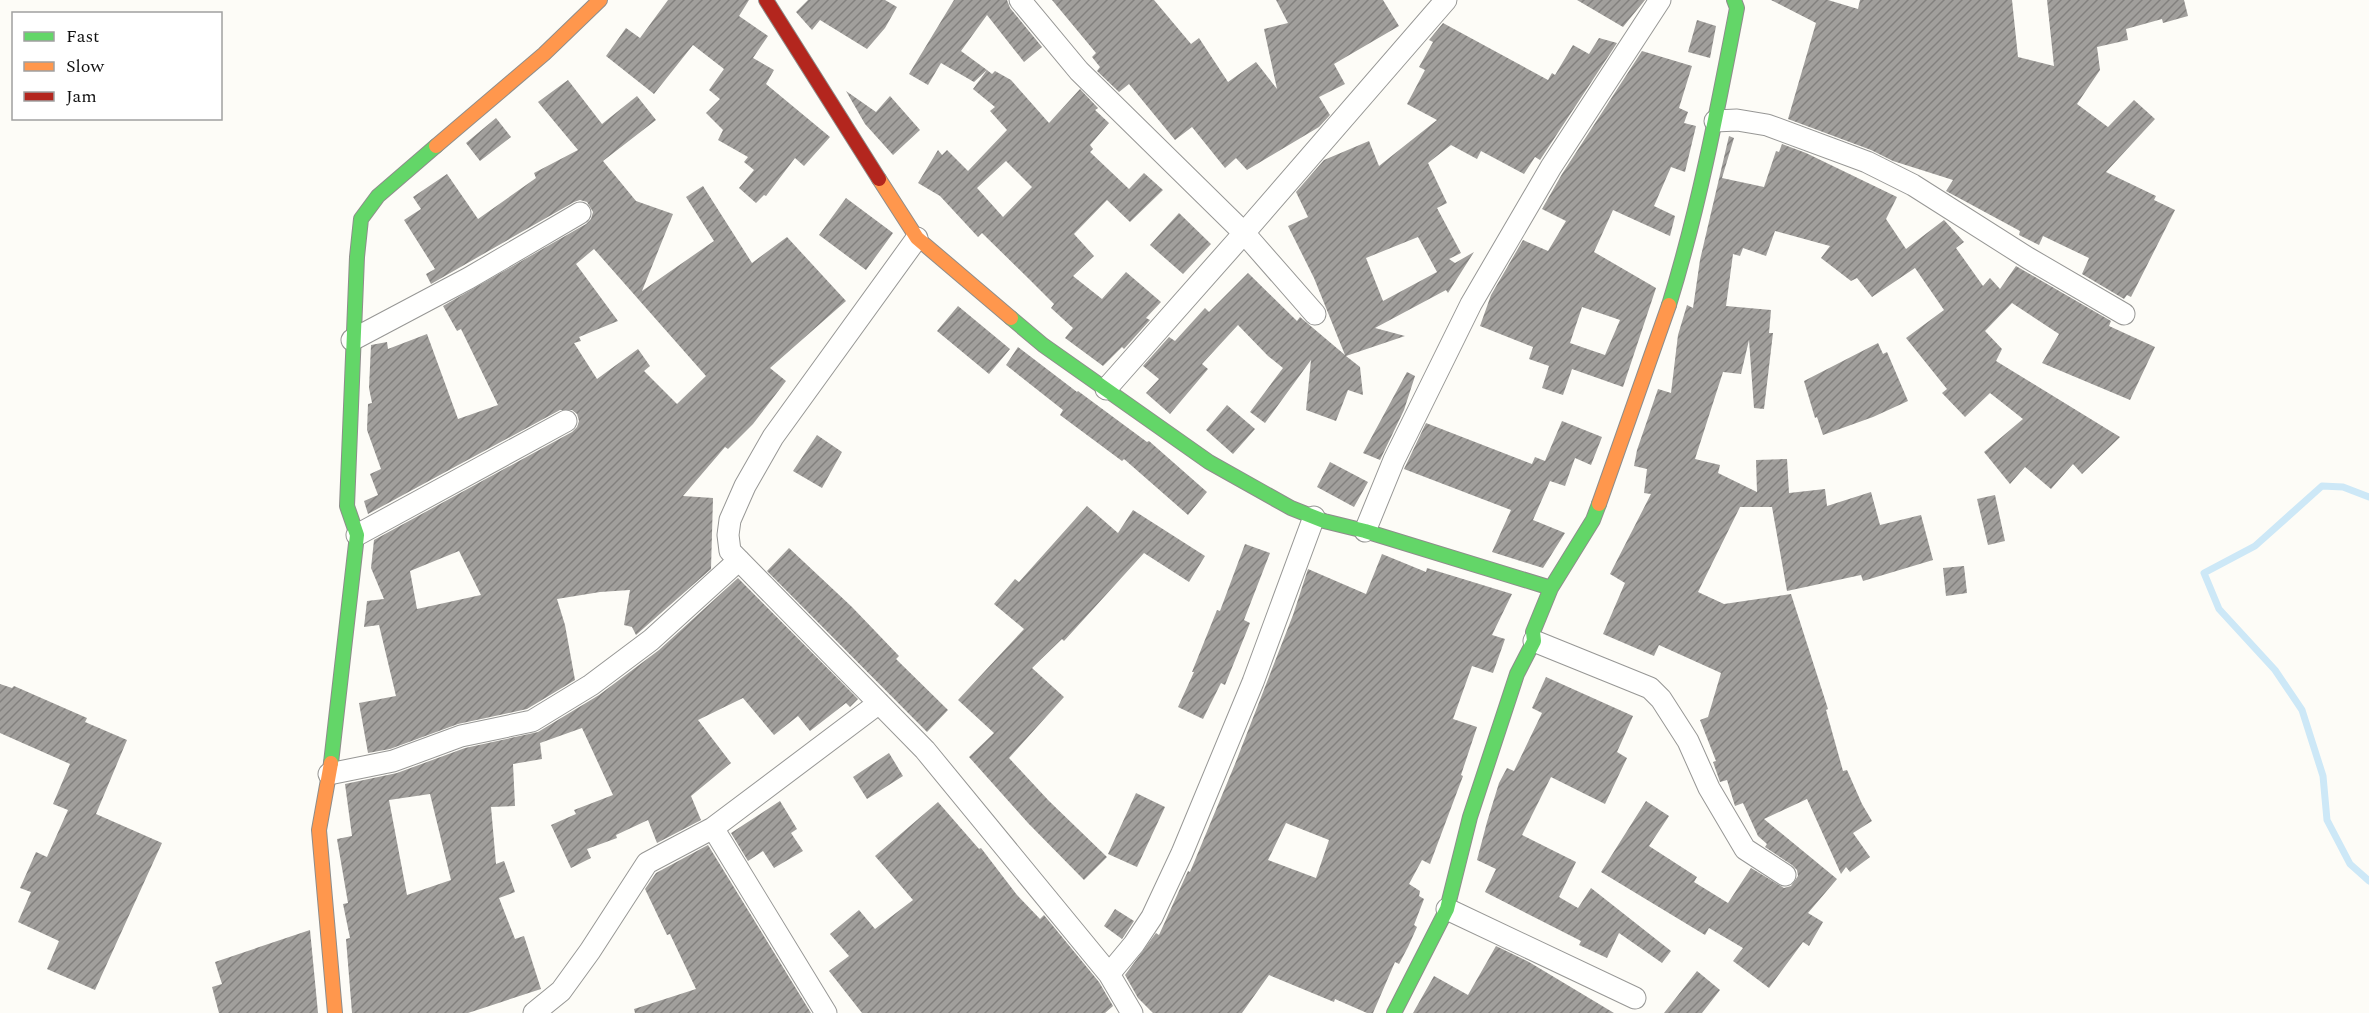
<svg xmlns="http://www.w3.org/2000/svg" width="2369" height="1013" font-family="Spectral,serif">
  <defs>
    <pattern id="building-hatch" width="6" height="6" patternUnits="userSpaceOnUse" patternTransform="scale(1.5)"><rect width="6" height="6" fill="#a19f9c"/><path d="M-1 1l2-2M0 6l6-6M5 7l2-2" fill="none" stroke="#82807e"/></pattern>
  </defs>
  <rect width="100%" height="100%" fill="#fdfcf7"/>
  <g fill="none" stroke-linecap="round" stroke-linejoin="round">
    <path stroke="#cde8f7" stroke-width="7" d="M 2369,497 L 2343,487 L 2322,486 L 2255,546 L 2204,573 L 2219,609 L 2275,670 L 2302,710 L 2323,776 L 2327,820 L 2350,864 L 2369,881"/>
  </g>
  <path fill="url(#building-hatch)" fill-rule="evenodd" d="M 668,0 L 749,0 L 739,16 L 768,36 L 753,58 L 774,70 L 766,84 L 830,137 L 804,166 L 795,158 L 766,196 L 764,195 L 756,203 L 739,188 L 754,170 L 744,162 L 748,157 L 718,140 L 723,130 L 706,113 L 720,99 L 709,90 L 724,69 L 693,45 L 654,94 L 606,56 L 626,28 L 640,38 Z
    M 808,0 L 885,0 L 897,7 L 885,28 L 867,49 L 820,20 L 812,30 L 796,12 Z
    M 954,0 L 1007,0 L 1010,8 L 1042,47 L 1024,62 L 987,15 L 961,51 L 987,70 L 974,82 L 941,63 L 928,85 L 909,74 Z
    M 1052,0 L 1154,0 L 1191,44 L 1199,38 L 1228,82 L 1256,62 L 1277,89 L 1264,29 L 1288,23 L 1276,0 L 1383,0 L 1399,26 L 1334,64 L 1345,84 L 1319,97 L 1330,115 L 1319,127 L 1247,170 L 1236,158 L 1225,168 L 1192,127 L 1175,140 L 1129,84 L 1119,92 L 1097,71 L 1100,67 L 1092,57 L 1096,53 Z
    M 1577,0 L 1645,0 L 1623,27 Z
    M 1771,0 L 1828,0 L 1858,9 L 1860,0 L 2012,0 L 2018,57 L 2054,66 L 2047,0 L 2184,0 L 2188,16 L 2163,23 L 2162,19 L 2126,29 L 2128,40 L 2097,47 L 2100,70 L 2077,104 L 2108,127 L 2134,100 L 2155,119 L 2106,172 L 2156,196 L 2154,200 L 2175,210 L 2131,297 L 2127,295 L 2124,299 L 2082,274 L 2089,258 L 2043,236 L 2039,245 L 2019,235 L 2020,231 L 1946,191 L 1953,180 L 1893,161 L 1871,150 L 1788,119 L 1816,23 Z
    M 1697,20 L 1716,26 L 1710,58 L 1688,52 Z
    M 1443,23 L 1548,80 L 1552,73 L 1555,75 L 1573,45 L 1589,54 L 1599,38 L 1617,43 L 1540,160 L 1535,157 L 1524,174 L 1481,151 L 1477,159 L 1451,145 L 1428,163 L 1447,203 L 1437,208 L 1461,253 L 1449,259 L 1455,263 L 1474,252 L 1448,293 L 1446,290 L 1375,328 L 1405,336 L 1346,356 L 1360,367 L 1363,395 L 1348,390 L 1336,421 L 1306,410 L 1311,360 L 1265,423 L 1250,412 L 1283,368 L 1268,356 L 1238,325 L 1202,364 L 1208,369 L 1170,414 L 1146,393 L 1159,379 L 1143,366 L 1169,337 L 1175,341 L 1205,308 L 1209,312 L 1248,273 L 1297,321 L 1300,317 L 1345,355 L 1314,278 L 1288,226 L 1308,217 L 1296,192 L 1324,160 L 1369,141 L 1379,166 L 1437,120 L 1407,104 L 1425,70 L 1419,67 L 1433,42 L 1429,40 ZM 1418,237 L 1437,272 L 1383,301 L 1366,258 Z
    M 1642,51 L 1692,66 L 1679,108 L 1688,112 L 1684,123 L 1696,126 L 1685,172 L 1671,167 L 1654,206 L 1675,216 L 1670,236 L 1613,210 L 1594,252 L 1656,288 L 1623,387 L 1572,369 L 1563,395 L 1542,388 L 1549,366 L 1529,359 L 1533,347 L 1480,326 L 1491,295 L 1523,240 L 1548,251 L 1566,221 L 1542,209 L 1562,174 ZM 1582,307 L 1620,320 L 1605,355 L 1570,343 Z
    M 987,70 L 992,74 L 995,71 L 1011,80 L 1049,123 L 1080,89 L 1098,108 L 1095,110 L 1109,123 L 1090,145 L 1093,149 L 1090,152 L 1129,189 L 1144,173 L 1163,190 L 1130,222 L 1107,200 L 1074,234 L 1094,256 L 1073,276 L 1102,299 L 1126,272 L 1161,302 L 1146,318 L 1150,320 L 1124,349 L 1122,347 L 1103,366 L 1065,338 L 1073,328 L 1051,308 L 1054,304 L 1029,279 L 982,233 L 978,237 L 940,196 L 918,183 L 938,150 L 942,155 L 947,150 L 968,171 L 1007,130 L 990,111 L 995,107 L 973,89 ZM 1006,161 L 1032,187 L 1003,217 L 977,188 Z
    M 568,80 L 602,124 L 637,96 L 656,120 L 603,161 L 636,201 L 673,214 L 642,291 L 714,241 L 686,197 L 703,186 L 752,263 L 787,237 L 846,301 L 770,368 L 786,381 L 753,424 L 728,449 L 725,447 L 683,496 L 713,498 L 711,569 L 636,635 L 632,627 L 624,625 L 630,590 L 600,592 L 557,599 L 565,625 L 575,680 L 527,709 L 458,724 L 390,749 L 368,753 L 359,703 L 396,696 L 379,625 L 364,627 L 367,601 L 384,599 L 371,568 L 374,540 L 572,432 L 577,427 L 579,421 L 577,414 L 572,410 L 560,410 L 368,514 L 364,501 L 378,495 L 370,474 L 381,469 L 367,430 L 368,404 L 372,403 L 369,388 L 371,345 L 387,342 L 388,349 L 427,334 L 458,419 L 498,405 L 461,329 L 457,331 L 443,306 L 586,224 L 591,219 L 593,212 L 587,202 L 580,200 L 574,202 L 431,284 L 426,274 L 435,269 L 404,220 L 421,209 L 413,197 L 447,174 L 478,219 L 536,178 L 534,173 L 578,150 L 538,102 ZM 594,249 L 706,376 L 677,404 L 644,371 L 650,366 L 638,349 L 597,379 L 574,343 L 581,341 L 579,337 L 618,321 L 576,264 ZM 459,551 L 481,595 L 417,609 L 410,571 Z
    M 846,91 L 876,112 L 890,96 L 920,130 L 893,155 L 865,124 Z
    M 496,118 L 511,137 L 480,161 L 466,143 Z
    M 1729,136 L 1734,138 L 1722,178 L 1764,187 L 1776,151 L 1779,152 L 1782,144 L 1806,153 L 1897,197 L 1886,219 L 1906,249 L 1944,220 L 1964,242 L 1956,248 L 1983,286 L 1990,278 L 2000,289 L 2016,266 L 2111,321 L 2109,326 L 2155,347 L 2130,400 L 2042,363 L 2059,334 L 2012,303 L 1985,331 L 2002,349 L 1996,361 L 2120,437 L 2082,474 L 2073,464 L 2051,489 L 2025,467 L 2010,484 L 1984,452 L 2023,419 L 1990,393 L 1965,417 L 1942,393 L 1947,389 L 1906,338 L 1944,310 L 1915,268 L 1872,297 L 1857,278 L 1851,281 L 1821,258 L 1830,246 L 1775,231 L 1766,256 L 1743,248 L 1740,256 L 1733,254 L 1726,306 L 1771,310 L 1769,333 L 1773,333 L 1764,409 L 1754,408 L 1749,340 L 1741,374 L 1723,372 L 1695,459 L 1720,465 L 1718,473 L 1757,492 L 1756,460 L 1787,459 L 1789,493 L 1825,489 L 1827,506 L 1871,492 L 1880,525 L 1921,515 L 1933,560 L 1863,581 L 1861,575 L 1787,591 L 1772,507 L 1740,507 L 1698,592 L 1724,604 L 1791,594 L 1828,709 L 1826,710 L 1843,771 L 1847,770 L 1862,804 L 1872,821 L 1853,833 L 1870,857 L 1850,872 L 1846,867 L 1841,874 L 1807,799 L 1764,819 L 1837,879 L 1808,913 L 1823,922 L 1809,946 L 1803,942 L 1769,988 L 1733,961 L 1743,948 L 1709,928 L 1705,935 L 1601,872 L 1646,801 L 1669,816 L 1649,846 L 1697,877 L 1694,882 L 1728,903 L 1751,868 L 1784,888 L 1791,886 L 1798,876 L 1797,870 L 1792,865 L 1765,847 L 1767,844 L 1758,836 L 1743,803 L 1735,806 L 1727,780 L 1720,782 L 1713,762 L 1716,761 L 1700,720 L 1708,717 L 1721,673 L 1659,645 L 1654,656 L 1603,634 L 1625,583 L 1610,574 L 1651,494 L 1644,493 L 1647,469 L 1634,466 L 1637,450 L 1658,389 L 1671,393 L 1678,335 L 1687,305 L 1693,308 L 1700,260 Z
    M 846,198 L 893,233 L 866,270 L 819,235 Z
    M 1179,213 L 1211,244 L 1183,274 L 1150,245 Z
    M 958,306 L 1010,349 L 989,374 L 937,331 Z
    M 1878,343 L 1883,354 L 1887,352 L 1908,401 L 1873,417 L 1823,435 L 1817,417 L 1815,418 L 1804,381 Z
    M 1018,347 L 1077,392 L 1078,391 L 1147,442 L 1149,441 L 1207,492 L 1188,515 L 1124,459 L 1122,461 L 1060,415 L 1063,410 L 1006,365 Z
    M 1407,372 L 1415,376 L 1404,410 L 1380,460 L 1363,453 Z
    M 1227,405 L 1255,429 L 1233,454 L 1206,430 Z
    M 1562,421 L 1602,437 L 1591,465 L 1575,458 L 1565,486 L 1550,481 L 1533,520 L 1565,533 L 1543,568 L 1492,552 L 1511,510 L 1404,469 L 1426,423 L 1532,464 L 1535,457 L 1545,461 Z
    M 817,435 L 842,452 L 822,488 L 793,471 Z
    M 1330,462 L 1368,482 L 1354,507 L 1317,487 Z
    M 1995,495 L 2005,541 L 1988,545 L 1977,499 Z
    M 1087,506 L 1118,533 L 1133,510 L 1205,556 L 1189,582 L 1144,553 L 1064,641 L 1062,639 L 1032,668 L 1064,697 L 1009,758 L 1049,801 L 1107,857 L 1084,880 L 1028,823 L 969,757 L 994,733 L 958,700 L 1024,629 L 994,604 L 1015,579 L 1019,582 Z
    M 1245,544 L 1270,553 L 1244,620 L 1250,623 L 1225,685 L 1221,683 L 1203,719 L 1178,707 L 1194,672 L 1192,672 L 1217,610 L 1220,611 Z
    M 789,548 L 852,607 L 899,656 L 896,659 L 948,710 L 927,732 L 767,571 Z
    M 1382,554 L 1426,572 L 1427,568 L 1512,594 L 1492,635 L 1505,639 L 1493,673 L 1472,666 L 1453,719 L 1477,727 L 1461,775 L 1463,776 L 1430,864 L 1422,860 L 1409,884 L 1420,891 L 1419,896 L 1424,899 L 1414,925 L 1417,927 L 1408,947 L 1399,964 L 1395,962 L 1373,1013 L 1367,1013 L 1335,999 L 1334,1002 L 1269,975 L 1242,1013 L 1153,1013 L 1138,998 L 1125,975 L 1156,933 L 1159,935 L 1188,871 L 1190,872 L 1235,764 L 1293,615 L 1308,569 L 1366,594 ZM 1286,823 L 1329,840 L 1316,878 L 1268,860 Z
    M 1964,566 L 1967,593 L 1946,596 L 1943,568 Z
    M 738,578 L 858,699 L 850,707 L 846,703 L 810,731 L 798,716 L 774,735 L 743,698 L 698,720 L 731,763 L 691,796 L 701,820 L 657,843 L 648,820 L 616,835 L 617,838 L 587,849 L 591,858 L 571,868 L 551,825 L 576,814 L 574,810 L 613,795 L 582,728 L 540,743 L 542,759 L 513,764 L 515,806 L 491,807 L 496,864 L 504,861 L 515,892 L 499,898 L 515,939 L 524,936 L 541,989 L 468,1013 L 352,1013 L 346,939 L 350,938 L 343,904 L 348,903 L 337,839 L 352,836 L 345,784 L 397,773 L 465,748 L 538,732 L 599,695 L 659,650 ZM 430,794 L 451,880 L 407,895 L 389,800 Z
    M 1546,677 L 1633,716 L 1617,752 L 1627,758 L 1605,804 L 1551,777 L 1522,835 L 1576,862 L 1559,897 L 1578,908 L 1591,888 L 1671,951 L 1662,963 L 1619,933 L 1607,958 L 1579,945 L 1581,941 L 1485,892 L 1496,869 L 1477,860 L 1487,822 L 1499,783 L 1507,768 L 1514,771 L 1542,713 L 1532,708 Z
    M 0,684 L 12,688 L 14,686 L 87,718 L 85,722 L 127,740 L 96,814 L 162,843 L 95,990 L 47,969 L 59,941 L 18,922 L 31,892 L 20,888 L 36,852 L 47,857 L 68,810 L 53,804 L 70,764 L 0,733 Z
    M 889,753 L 903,776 L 867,799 L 853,777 Z
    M 1136,793 L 1165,807 L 1137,867 L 1108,854 Z
    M 780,801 L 797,829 L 791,833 L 803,851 L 774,868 L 763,851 L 748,861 L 731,833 Z
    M 938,802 L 979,849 L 981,848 L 1017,895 L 1040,919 L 1044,915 L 1099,982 L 1113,1006 L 1105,1013 L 862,1013 L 829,971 L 849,956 L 830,934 L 859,910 L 875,929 L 913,900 L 875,856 Z
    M 708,845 L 811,1013 L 635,1013 L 634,1009 L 696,989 L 670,934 L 667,935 L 645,889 L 656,873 Z
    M 1115,909 L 1134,921 L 1122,939 L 1104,926 Z
    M 310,930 L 318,1013 L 219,1013 L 212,987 L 222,984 L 215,962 Z
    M 1496,946 L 1529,962 L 1614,1013 L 1413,1013 L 1434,976 L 1468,995 Z
    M 1697,971 L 1720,990 L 1702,1013 L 1664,1013 Z"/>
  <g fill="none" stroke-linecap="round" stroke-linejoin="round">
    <defs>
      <path id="street" d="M 1020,0 L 1079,71 L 1244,233 L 1315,314
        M 1715,121 L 1737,120 L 1767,125 L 1867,162 L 1913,185 L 2028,258 L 2124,314
        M 917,238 L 773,437 L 745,486 L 730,520 L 728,535 L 730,551 L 925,750 L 1109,974 L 1132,1013
        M 352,340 L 469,278 L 580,213
        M 1106,389 L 1244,233 L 1446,0
        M 1365,531 L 1394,460 L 1471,304 L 1551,167 L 1660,0
        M 357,535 L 566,421
        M 1534,641 L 1650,688 L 1661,699 L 1688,741 L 1709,788 L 1745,849 L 1785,875
        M 329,774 L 393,761 L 461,736 L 532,721 L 591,685 L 651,640 L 739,560
        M 713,828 L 826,1013
        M 1447,909 L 1635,998
        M 1109,974 L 1134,944 L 1152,917 L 1182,853 L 1253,682 L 1314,517
        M 534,1013 L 561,991 L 590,951 L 647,863 L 713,828 L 879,703"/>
      <path id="fast" d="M 1669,305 C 1699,208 1718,107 1737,8 L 1734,0
        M 1011,318 L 1043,345 L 1209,462 L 1291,508 L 1324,521 L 1365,531 L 1551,588
        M 331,763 L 357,535 L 347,506 L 357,257 L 361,219 L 378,196 L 436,146
        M 1394,1013 L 1447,909 L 1470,817 L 1517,674 L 1534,641 L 1533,632 L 1551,588 L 1593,520 L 1599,504"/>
      <path id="slow" d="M 436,146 L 544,54 L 600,0
        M 879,179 L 917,238 L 1011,318
        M 1599,504 L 1669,305
        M 331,763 L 319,830 L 335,1013"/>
      <path id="jam" d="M 766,0 L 879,179"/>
    </defs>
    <use href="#street" stroke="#979795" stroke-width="23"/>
    <use href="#fast" stroke="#8e8d8b" stroke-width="16"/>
    <use href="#slow" stroke="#8e8d8b" stroke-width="16"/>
    <use href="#jam" stroke="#8e8d8b" stroke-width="16"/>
    <use href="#street" stroke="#fffffe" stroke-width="21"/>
    <use href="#fast" stroke="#63d668" stroke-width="14"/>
    <use href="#slow" stroke="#ff974d" stroke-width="14"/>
    <use href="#jam" stroke="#b3261e" stroke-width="14"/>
  </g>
  <rect x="12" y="12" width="210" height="108" fill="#ffffff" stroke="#a0a0a0" stroke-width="1.5"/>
  <rect x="24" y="32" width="30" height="9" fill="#63d668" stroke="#a0a0a0" stroke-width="1.5"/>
  <text x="66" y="42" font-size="18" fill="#111111">Fast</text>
  <rect x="24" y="62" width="30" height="9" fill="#ff974d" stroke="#a0a0a0" stroke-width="1.5"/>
  <text x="66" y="72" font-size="18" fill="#111111">Slow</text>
  <rect x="24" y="92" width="30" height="9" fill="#b3261e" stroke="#a0a0a0" stroke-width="1.5"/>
  <text x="66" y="102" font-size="18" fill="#111111">Jam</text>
</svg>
